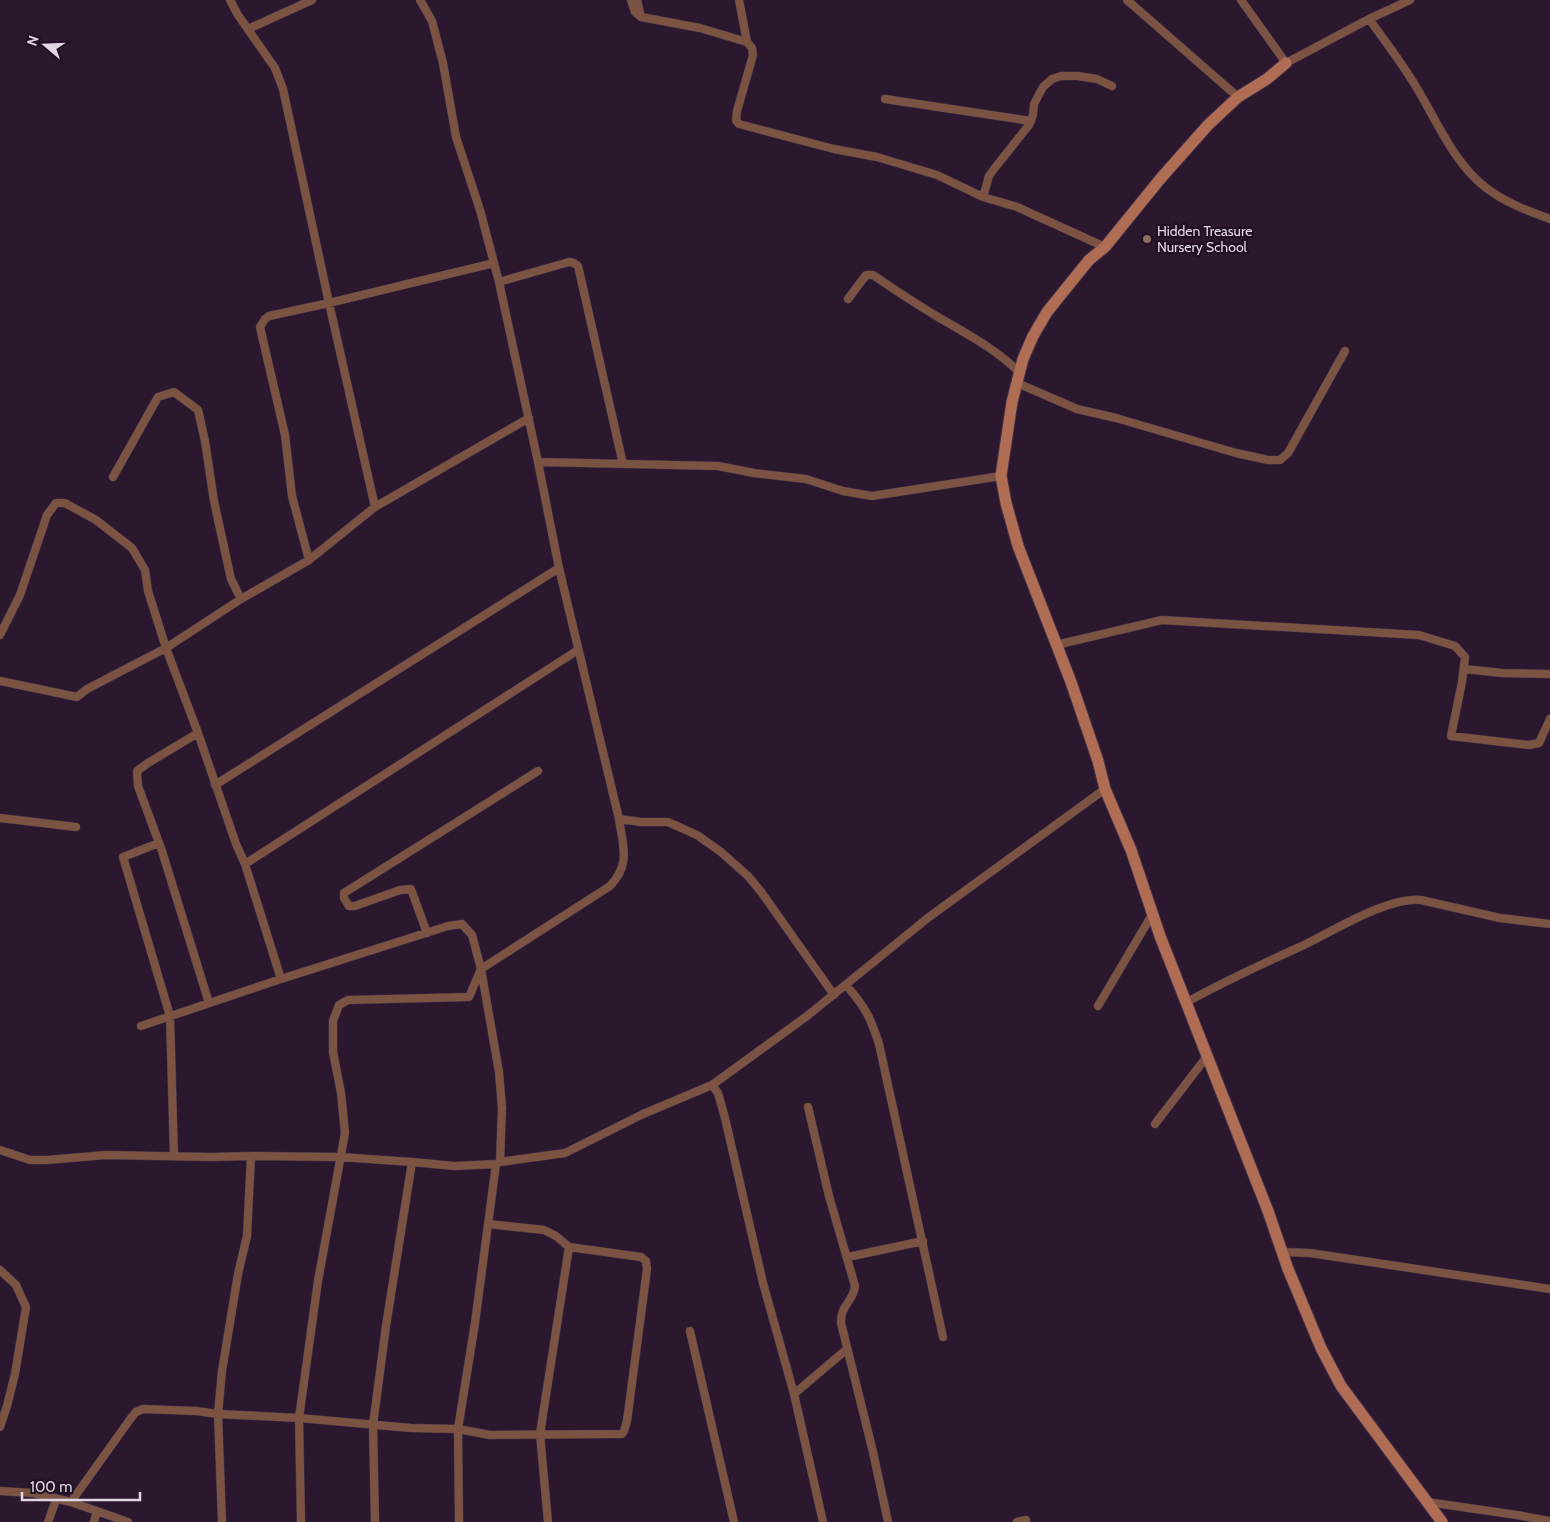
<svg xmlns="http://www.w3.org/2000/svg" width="1550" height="1522" font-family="Cabin,sans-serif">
  <rect width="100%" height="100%" fill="#2b182e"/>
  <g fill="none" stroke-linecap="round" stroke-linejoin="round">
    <defs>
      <path id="street" d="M 230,0 L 238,15 L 275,68 L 283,89 L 329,303 L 375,507
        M 631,0 L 635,12 L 641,17 L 700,28 L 747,42
        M 637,0 L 641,17
        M 739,0 L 747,42 L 752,48 L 753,55 L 737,111 L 736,120 L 739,124 L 834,149 L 877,157 L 937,175 L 983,197 L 1017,207 L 1105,247
        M 1127,0 L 1238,97
        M 1241,0 L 1286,63 L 1369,19 L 1410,0
        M 1369,19 C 1385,41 1401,62 1415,85 C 1436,119 1453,162 1485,187 C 1504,202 1528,211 1550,219
        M 248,29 L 312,0
        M 885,99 L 1031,121
        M 983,197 L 989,176 L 994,169 L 1029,125 L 1033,115 L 1034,104 L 1043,87 L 1052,79 L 1061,76 L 1078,76 L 1097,79 L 1112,86
        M 499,282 L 569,262 L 574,263 L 578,266 L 623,464
        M 848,299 L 866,275 L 873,275 C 895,290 916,304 938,317 C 967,334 996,349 1020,373
        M 1017,383 L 1077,409 L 1116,418 L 1236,453 L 1268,460 L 1280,460 L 1288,453 L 1345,351
        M 538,462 L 718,466 L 754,473 L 806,479 L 843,491 L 872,496 L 1001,476
        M 113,477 L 158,397 L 174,392 L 198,410 L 205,441 L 214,501 L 231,579 L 241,599
        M 309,560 L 292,496 L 285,435 L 260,327 L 265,319 L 269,316 L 329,303 L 494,263
        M 0,635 L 20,595 L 47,515 L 56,503 L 65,503 L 96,520 L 132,548 L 145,570 L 148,591 L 166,648 L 198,733 L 236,844 L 245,864 L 281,979
        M 1056,645 L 1162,620 L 1419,635 L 1455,646 L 1465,657 L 1462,682 L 1451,736 L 1529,745 L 1539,743 L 1550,719
        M 1464,669 L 1502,673 L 1550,674
        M 0,681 L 77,697 L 87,689 L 166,648 L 241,599 L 309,560 L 375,507 L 529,418
        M 198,733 L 148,763 L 137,771 L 138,786 L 162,851 L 209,1003
        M 215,785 L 559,568
        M 0,818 L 76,827
        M 619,819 L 641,822 L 668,822 L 697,835 L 721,852 L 748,876 L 762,893 L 834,995
        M 159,843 L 123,857 L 170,1016 L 174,1156
        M 245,864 L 578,650
        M 427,933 L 411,889 L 400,890 L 355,906 L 349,906 L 344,898 L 344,893 L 538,771
        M 846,985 C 865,1007 870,1016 879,1044 L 943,1337
        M 1187,1002 C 1225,981 1264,963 1304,945 C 1333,931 1389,896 1421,900 L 1500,918 L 1550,924
        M 1098,1006 L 1153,913
        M 141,1026 L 281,979 L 448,926 L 462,924 L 472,935 L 481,969 L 499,1072 L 502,1108 L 500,1162
        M 712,1085 L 718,1093 L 725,1118 L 763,1283 L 794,1394 L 823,1522
        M 808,1107 L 829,1196 L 855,1286 C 854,1301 840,1305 841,1323 L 873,1452 L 888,1522
        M 1155,1124 L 1208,1055
        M 0,1150 L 30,1160 L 47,1160 L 106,1155 L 211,1157 L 251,1156 L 340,1157 L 412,1162
        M 1283,1252 L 1310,1253 L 1550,1289
        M 848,1257 L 923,1241
        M 0,1270 L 16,1285 L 26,1307 L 15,1374 L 7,1406 L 0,1427
        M 690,1331 L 734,1522
        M 794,1394 L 847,1349
        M 0,1491 L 33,1493 L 71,1502 L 128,1522
        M 71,1502 L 131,1418 L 136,1412 L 143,1409 L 196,1411 L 218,1414 L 299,1418 L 411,1428 L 458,1429 L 490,1435 L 622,1434 L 624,1431 L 627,1421 L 647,1269 L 646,1261 L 641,1257 L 569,1247 L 556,1236 L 544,1230 L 488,1224
        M 1427,1502 L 1517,1515 L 1550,1521
        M 48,1522 L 56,1500
        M 94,1522 L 97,1511
        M 222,1522 L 218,1414 L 222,1371 L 238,1274 L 247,1236 L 251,1156
        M 301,1522 L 299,1418 L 318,1281 L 345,1133 L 341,1093 L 333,1052 L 333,1021 L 339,1005 L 348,1000 L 469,997 L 481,969 L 610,886 C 631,864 623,846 619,819 L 559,568 L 538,462 L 499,282 L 480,210 L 456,137 L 443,63 L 432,21 L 420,0
        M 375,1522 L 373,1425 L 386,1326 L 412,1162 L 454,1166 L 496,1164 L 500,1162 L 565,1153 L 643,1114 L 712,1085 L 807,1016 L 929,917 L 1105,789
        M 459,1522 L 458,1429 L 475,1323 L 496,1164
        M 548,1522 L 540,1434 L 569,1247
        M 1017,1522 L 1026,1520"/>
      <path id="secondary" d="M 1286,63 L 1267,79 L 1238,97 L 1208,125 L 1161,178 L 1105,247 L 1089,260 L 1047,312 L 1033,336 L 1023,359 L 1012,402 L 1001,476 L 1006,503 L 1018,546 L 1071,682 L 1098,761 L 1105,789 L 1131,850 L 1160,936 L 1268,1211 L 1288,1269 L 1321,1348 L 1341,1386 L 1442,1522"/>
    </defs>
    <use href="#street" stroke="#453247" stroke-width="9"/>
    <use href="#secondary" stroke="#453247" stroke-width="13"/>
    <use href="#street" stroke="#7b5343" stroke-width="8"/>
    <use href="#secondary" stroke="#af6e54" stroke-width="11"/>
  </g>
  <circle fill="#8d6e63" stroke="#210f24" stroke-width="2" cx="1147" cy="239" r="5"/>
  <g text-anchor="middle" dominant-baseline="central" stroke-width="4.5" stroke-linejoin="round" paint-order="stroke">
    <g font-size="14" fill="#e2d5e4" stroke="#210f24" text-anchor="start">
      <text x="1157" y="231">Hidden Treasure<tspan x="1157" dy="16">Nursery School</tspan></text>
    </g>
  </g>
  <g transform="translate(45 45) rotate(289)" stroke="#210f24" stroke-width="4" paint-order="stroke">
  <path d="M0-4L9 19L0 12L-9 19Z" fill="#e2d5e4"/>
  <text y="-8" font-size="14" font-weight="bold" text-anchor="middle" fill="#e2d5e4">N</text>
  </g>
  <path d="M22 1492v8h118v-8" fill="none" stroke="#e2d5e4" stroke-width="2.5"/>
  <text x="30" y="1492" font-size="15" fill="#e2d5e4" stroke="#210f24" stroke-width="4" paint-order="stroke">100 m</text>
</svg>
